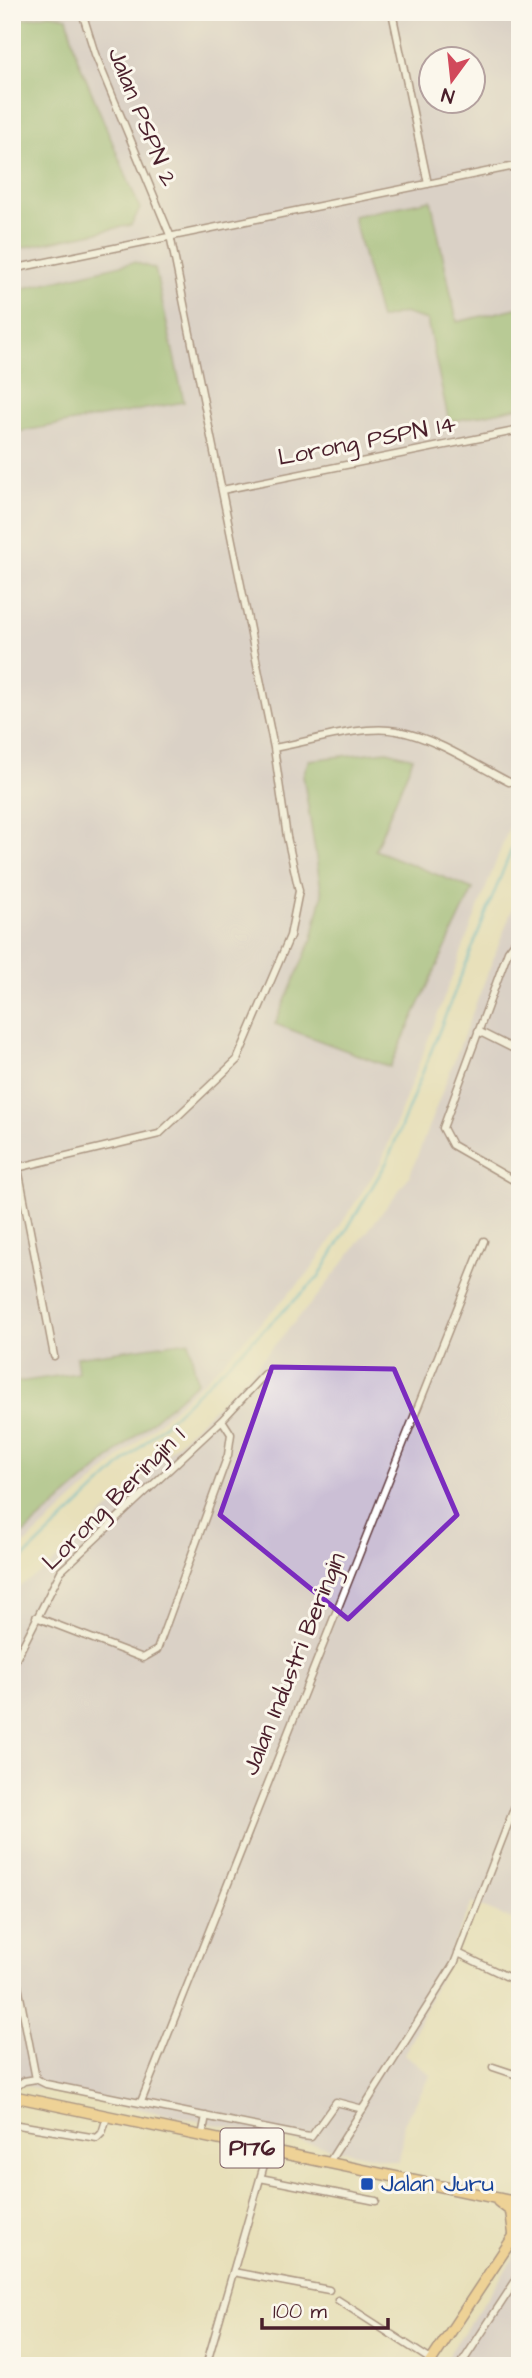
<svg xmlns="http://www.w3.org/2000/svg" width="532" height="2378" font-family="'Architects Daughter',sans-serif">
  <rect width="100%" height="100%" fill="#fbf7ec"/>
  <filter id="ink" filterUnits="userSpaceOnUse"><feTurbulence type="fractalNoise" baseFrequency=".0143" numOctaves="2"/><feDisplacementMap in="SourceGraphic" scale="14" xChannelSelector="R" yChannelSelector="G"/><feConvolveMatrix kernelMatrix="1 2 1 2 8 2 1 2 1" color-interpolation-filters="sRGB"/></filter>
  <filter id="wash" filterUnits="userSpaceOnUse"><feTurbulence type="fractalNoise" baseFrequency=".00686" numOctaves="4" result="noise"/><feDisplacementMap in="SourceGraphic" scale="28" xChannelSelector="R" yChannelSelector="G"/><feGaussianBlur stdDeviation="1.57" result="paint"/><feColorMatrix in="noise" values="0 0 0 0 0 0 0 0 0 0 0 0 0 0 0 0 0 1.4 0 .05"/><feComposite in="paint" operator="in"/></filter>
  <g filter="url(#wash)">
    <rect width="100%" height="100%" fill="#e8e0ba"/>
    <path fill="#cbbfd5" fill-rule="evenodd" d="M 12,12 L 520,12 L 520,799 L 381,1163 L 310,1272 L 209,1376 L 12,1556 ZM 430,60 L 472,60 L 472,102 L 430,102 Z
      M 520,889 L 520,1923 L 472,1903 L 405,2054 L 431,2075 L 404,2123 L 399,2162 L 12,2083 L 12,1591 L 48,1568 L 249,1374 L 320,1293 L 403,1185 L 410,1175 Z
      M 520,2248 L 520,2366 L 441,2366 Z"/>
    <path fill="#7faf68" stroke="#64674a" stroke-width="2" d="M 50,14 L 67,17 L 77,57 L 140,209 L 131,225 L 12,250 L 12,21 Z
      M 431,200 L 457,322 L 520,307 L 520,407 L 449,422 L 427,320 L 403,313 L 380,319 L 353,216 Z
      M 134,262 L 155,269 L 184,402 L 12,433 L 12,291 Z
      M 387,751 L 413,758 L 375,850 L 473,889 L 390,1067 L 275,1024 L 312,939 L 322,895 L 303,775 L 309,760 Z
      M 189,1341 L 197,1382 L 12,1544 L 12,1383 L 78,1373 L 76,1357 Z"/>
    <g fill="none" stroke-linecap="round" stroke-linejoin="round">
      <path stroke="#4bb1ca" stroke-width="2.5" d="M 12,1569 L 318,1278 L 387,1162 L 520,828"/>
    </g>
  </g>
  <g filter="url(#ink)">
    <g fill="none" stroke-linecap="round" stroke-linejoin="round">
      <defs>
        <path id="street" d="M 392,12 L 428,184
          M 12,269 L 520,165
          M 222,490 L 520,430
          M 274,748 C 309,742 363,724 397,731 C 436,738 474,764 509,782
          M 520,935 L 508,951 L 443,1128 L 452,1145 L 520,1184
          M 478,1031 L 520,1052
          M 18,1168 L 54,1356
          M 12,1169 L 159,1134 L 237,1060 L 290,936 L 299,891 L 287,837 L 274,748 L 170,235 L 95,54 L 82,12
          M 36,1617 L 143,1658 L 157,1650 L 228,1455 L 231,1434 L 222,1420
          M 12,1667 L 61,1571 L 222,1420 L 265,1374
          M 458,1953 L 520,1983
          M 12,1955 L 36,2079
          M 493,2067 L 520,2076
          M 36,2079 L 46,2084 L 303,2136 L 311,2137 L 336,2102 L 363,2109
          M 12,2090 L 24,2081 L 36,2079
          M 141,2102 L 484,1241
          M 12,2124 L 97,2138 L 102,2133 L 107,2117
          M 202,2136 L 206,2116
          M 328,2164 L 454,1964 L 520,1793
          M 260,2178 L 376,2201
          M 233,2272 L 329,2290
          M 338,2300 L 431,2360
          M 207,2364 L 218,2366
          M 206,2366 L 268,2151
          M 460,2366 L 520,2274"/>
        <path id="primary" d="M 12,2096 L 520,2203
          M 498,2201 L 511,2211 L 514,2234
          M 428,2366 L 520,2227"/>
      </defs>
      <use href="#street" stroke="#623c40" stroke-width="9"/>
      <use href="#primary" stroke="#623c40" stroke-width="13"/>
      <use href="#street" stroke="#fff" stroke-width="6"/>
      <use href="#primary" stroke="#f6c06b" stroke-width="10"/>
    </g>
  </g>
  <path d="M0 0H532V2378H0ZM 272,1367 L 394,1369 L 457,1515 L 348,1619 L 220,1515 Z" fill="#e8e0ba" fill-opacity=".55" fill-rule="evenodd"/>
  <path fill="none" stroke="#7b2cbf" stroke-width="5" stroke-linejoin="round" d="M 272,1367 L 394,1369 L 457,1515 L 348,1619 L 220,1515 Z"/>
  <rect fill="#1a4fb4" stroke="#fbf7ec" stroke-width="2.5" x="360" y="2177" width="14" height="14" rx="3.5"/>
  <g text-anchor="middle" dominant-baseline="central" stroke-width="6" stroke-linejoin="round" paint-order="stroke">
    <rect fill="#fbf7ec" stroke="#7f6065" stroke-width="2" x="220.5" y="2128.5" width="63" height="39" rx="5"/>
    <g font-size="23" font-weight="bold" fill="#4a1f2b">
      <text x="252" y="2148">P176</text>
    </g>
    <g font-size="24" fill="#4a1f2b" stroke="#fbf7ec">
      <text transform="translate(142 117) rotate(68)">Jalan PSPN 2</text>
      <text transform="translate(367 441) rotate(-11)">Lorong PSPN 14</text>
      <text transform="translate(114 1499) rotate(-45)">Lorong Beringin 1</text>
      <text transform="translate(294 1664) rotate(-68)">Jalan Industri Beringin</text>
    </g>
    <g font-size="24" fill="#164399" stroke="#fbf7ec" text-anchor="start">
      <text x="381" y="2184">Jalan Juru</text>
    </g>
  </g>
  <rect width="532" height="2378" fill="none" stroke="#fbf7ec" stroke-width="42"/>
  <g transform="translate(452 80) rotate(195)"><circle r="33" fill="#fbf7ec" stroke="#b4a19f" stroke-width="2"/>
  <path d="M0-5L12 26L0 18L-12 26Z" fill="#d1495b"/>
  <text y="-10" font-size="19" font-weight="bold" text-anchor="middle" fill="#4a1f2b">N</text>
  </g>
  <path d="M262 2318v10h126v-10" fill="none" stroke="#4a1f2b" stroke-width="3.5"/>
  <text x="273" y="2318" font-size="21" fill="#4a1f2b" stroke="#fbf7ec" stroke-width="5" paint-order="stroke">100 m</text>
</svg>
